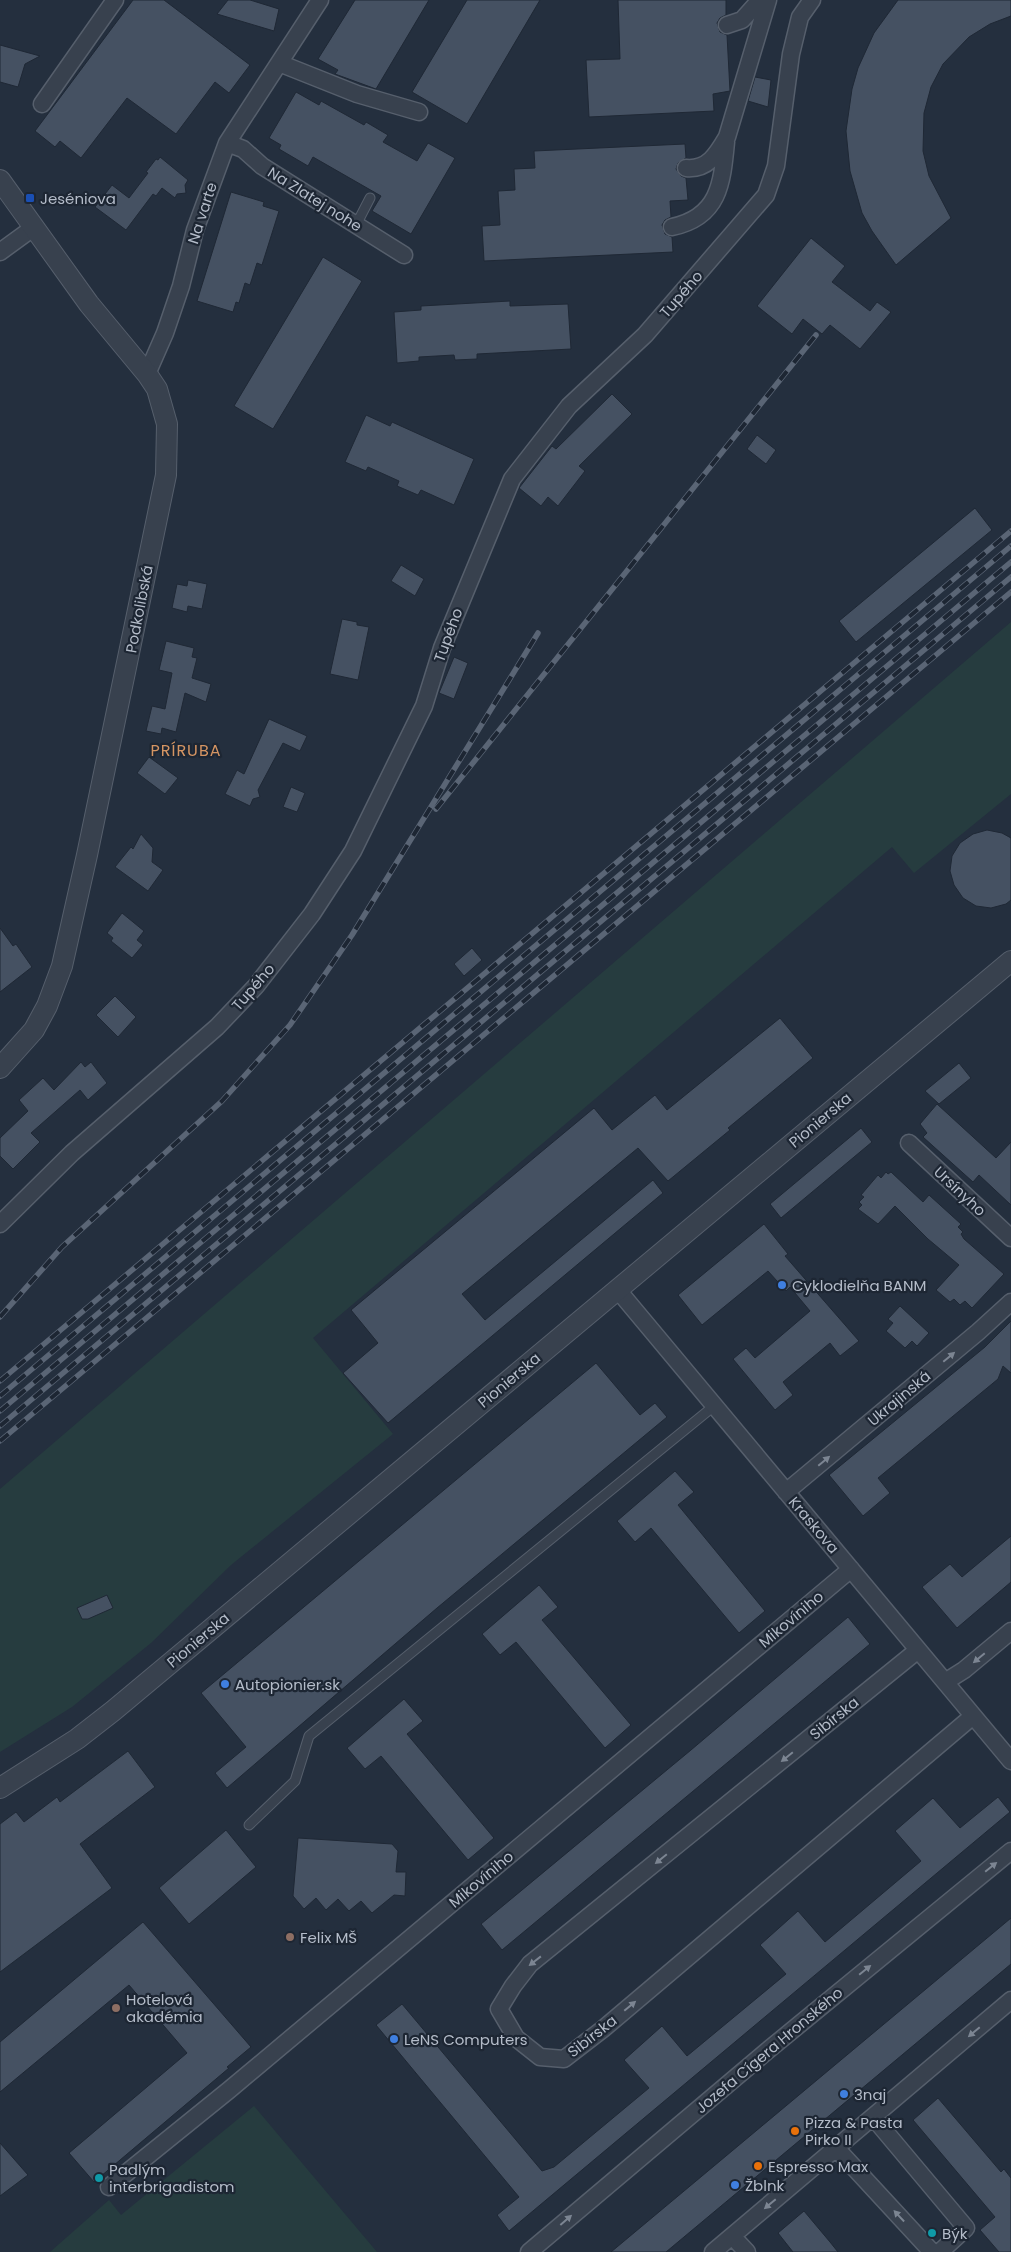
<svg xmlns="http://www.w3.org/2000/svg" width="1011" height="2252" font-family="Poppins,sans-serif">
  <rect width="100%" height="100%" fill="#242f3e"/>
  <path fill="#263c3f" d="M 1011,622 L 1011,794 L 914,873 L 892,847 L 313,1338 L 393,1434 L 231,1565 L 151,1643 L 72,1707 L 0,1752 L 0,1489 Z
    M 254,2106 L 377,2252 L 50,2252 L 109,2200 L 121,2215 Z"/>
  <path fill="#455162" stroke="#1f2835" d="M 133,0 L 164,0 L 250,65 L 229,93 L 215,82 L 176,134 L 127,98 L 81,158 L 60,141 L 55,147 L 35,131 Z
    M 228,0 L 250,0 L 279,9 L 274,31 L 217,14 Z
    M 355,0 L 429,0 L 376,89 L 335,74 L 338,70 L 318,59 Z
    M 467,0 L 540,0 L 467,124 L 412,92 Z
    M 618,0 L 726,0 L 726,15 L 720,18 L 717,23 L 720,32 L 727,35 L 730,91 L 713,94 L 714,111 L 589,117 L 586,60 L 620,59 Z
    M 898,0 L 1011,0 L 1011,16 L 990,24 L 969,37 L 943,64 L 931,87 L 924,113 L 923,151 L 929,176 L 951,218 L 896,265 L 872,231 L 862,213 L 850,171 L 846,131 L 852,89 L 858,68 L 874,33 Z
    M 0,45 L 40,56 L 25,64 L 18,87 L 0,82 Z
    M 755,77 L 771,80 L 768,107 L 748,101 Z
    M 296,92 L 319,105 L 321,101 L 364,125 L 366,122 L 388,135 L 383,142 L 417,161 L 428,143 L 455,158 L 411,234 L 372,211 L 381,196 L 313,157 L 308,166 L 279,149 L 281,145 L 269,138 Z
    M 685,144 L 686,158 L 678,163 L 676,169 L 681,176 L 686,178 L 688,200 L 670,201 L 671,217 L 665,220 L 662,225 L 665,234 L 672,237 L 673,252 L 484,261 L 482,226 L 500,225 L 498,191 L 515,190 L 514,169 L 535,168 L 534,151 Z
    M 160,157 L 188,180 L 185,185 L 186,193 L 177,194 L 175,198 L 162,188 L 156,196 L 153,194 L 126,230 L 95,207 L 112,185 L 129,198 L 148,173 L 146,172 L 156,159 L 158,160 Z
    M 231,192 L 264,202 L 263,206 L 279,211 L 262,265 L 257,263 L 250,285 L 245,283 L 239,303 L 236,302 L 233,312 L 197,301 Z
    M 811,238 L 845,266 L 832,282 L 870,311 L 877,302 L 891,312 L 860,349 L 830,325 L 822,334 L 803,319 L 792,334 L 757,306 Z
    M 323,257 L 362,281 L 273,429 L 234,406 Z
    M 510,301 L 510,306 L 568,304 L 571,349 L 477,354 L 477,359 L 455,360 L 454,355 L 419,357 L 419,361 L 397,363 L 394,312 L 421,310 L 421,306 Z
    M 612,394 L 632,414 L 579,466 L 585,471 L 558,506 L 548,497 L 541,506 L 519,488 L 552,446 L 556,449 Z
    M 366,415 L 390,426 L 392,422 L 474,459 L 454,505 L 421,490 L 418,495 L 397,486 L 399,481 L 368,467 L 366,471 L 345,462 Z
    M 757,435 L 776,450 L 766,464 L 747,449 Z
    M 975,508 L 992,530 L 856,642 L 839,621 Z
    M 401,565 L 424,579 L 415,596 L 391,581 Z
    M 188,580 L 207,584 L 202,609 L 188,606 L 187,612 L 172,608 L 177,584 L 187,586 Z
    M 342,619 L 357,622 L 357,625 L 369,627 L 358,680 L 330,674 Z
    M 166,641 L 194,648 L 192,657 L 197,658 L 192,678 L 211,684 L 206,702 L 185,693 L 176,732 L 162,728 L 161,734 L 146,731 L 152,706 L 165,709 L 172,673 L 159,670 Z
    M 454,657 L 468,663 L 454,699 L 439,693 Z
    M 269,719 L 307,736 L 300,751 L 283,743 L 258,790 L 260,797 L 253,799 L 250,806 L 225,794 L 237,770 L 244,774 Z
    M 149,757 L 178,778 L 165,794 L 137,773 Z
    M 291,787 L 305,793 L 297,812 L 283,807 Z
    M 987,830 L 1002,833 L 1011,838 L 1011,900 L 1006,904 L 991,908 L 976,906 L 963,898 L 954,885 L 950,871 L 952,856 L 960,843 L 973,834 Z
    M 141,834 L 153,848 L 152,862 L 163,870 L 148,891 L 115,867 L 131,847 L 133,849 Z
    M 122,913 L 144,931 L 137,940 L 143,945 L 132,958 L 111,941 L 113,938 L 107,933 Z
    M 0,928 L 13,946 L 16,944 L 32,967 L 0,992 Z
    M 472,948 L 482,960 L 464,976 L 454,964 Z
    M 115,996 L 136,1017 L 118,1037 L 96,1015 Z
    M 780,1018 L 813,1058 L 728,1128 L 730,1130 L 668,1181 L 638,1148 L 462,1294 L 485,1320 L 653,1180 L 663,1193 L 388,1423 L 343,1373 L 378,1343 L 351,1310 L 594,1108 L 612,1130 L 655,1095 L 667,1110 Z
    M 81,1062 L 85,1067 L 91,1062 L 107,1083 L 88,1100 L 80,1090 L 31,1133 L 40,1142 L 13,1169 L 0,1156 L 0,1138 L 28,1111 L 19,1100 L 43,1078 L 54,1090 Z
    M 959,1063 L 971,1078 L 939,1104 L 925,1091 Z
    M 937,1104 L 996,1158 L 1011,1142 L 1011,1205 L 979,1175 L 973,1182 L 923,1137 L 927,1133 L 920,1124 Z
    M 861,1128 L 872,1142 L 781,1218 L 770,1204 Z
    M 886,1172 L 888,1174 L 891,1172 L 923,1202 L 929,1195 L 961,1224 L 958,1227 L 963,1232 L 961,1234 L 964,1239 L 1004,1274 L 972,1308 L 965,1301 L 960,1305 L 954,1299 L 950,1302 L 936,1290 L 959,1265 L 928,1239 L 895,1206 L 878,1224 L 858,1209 L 862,1205 L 859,1202 L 864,1197 L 861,1195 L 878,1175 L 881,1178 Z
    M 764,1224 L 788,1254 L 785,1256 L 859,1341 L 840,1356 L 830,1343 L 783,1382 L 793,1395 L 775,1410 L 733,1359 L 746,1348 L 755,1358 L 810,1311 L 790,1287 L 786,1291 L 768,1271 L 702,1325 L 678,1295 Z
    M 900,1306 L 929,1333 L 917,1346 L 912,1341 L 905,1348 L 886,1331 L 893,1323 L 888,1319 Z
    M 1011,1321 L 1011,1373 L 1003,1366 L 998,1379 L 878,1478 L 890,1493 L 863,1516 L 829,1475 L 985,1347 Z
    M 596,1363 L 640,1415 L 655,1403 L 667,1417 L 437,1608 L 227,1788 L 215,1773 L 246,1747 L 201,1693 Z
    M 675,1471 L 694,1492 L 678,1505 L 765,1611 L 739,1633 L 651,1528 L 635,1542 L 617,1521 Z
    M 1011,1536 L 1011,1582 L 957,1628 L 922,1587 L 950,1564 L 962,1577 Z
    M 539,1585 L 558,1607 L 542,1620 L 631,1725 L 605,1748 L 516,1642 L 500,1655 L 482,1634 Z
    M 107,1595 L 113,1608 L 88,1619 L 82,1619 L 77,1608 Z
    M 848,1617 L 870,1644 L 502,1950 L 481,1924 L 691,1750 Z
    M 404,1699 L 423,1721 L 407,1734 L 494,1838 L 468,1860 L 381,1756 L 365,1769 L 347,1748 Z
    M 128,1751 L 155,1787 L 80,1844 L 112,1888 L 0,1972 L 0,1824 L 16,1812 L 24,1822 L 57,1797 L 60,1802 Z
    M 998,1797 L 1010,1812 L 509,2231 L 497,2215 L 519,2197 L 376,2025 L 402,2004 L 542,2171 L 554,2167 L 649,2088 L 624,2060 L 662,2026 L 687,2056 L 786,1974 L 760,1945 L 798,1911 L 825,1942 L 921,1861 L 895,1831 L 933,1798 L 960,1828 Z
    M 226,1830 L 256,1867 L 189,1924 L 159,1888 Z
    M 298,1838 L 392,1844 L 398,1851 L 396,1872 L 406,1872 L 405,1896 L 394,1895 L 372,1913 L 361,1901 L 349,1911 L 338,1899 L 326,1910 L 316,1898 L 304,1909 L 293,1896 Z
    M 1011,1918 L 1011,1964 L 666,2252 L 611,2252 Z
    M 143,1922 L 251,2047 L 227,2067 L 229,2068 L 94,2182 L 69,2153 L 187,2053 L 129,1985 L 0,2092 L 0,2042 Z
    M 938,2098 L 1001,2172 L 1004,2169 L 1011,2178 L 1011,2252 L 999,2252 L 980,2230 L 995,2217 L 913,2120 Z
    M 0,2143 L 28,2175 L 0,2196 Z
    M 804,2211 L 830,2242 L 838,2252 L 793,2252 L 778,2233 Z"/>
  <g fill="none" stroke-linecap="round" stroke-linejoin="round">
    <defs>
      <path id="service" d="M 356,225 L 370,198
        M 249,1825 L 295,1781 L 309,1736 L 714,1406"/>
      <path id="minor" d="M 727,25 L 742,20 L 760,0
        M 279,63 L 357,94 L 419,112
        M 42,104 L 115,0
        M 227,143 L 243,149 L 262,166 L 404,255
        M 686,168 C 708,170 717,154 727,137 L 768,0
        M 672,227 C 719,217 722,184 726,142
        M 0,252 L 33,228
        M 147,374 L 165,333 L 181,286 L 195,230 L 227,143 L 320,0
        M 909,1143 L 1011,1238
        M 0,1224 L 72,1153 L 217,1027 L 256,986 L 312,914 L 353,851 L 424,706 L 442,648 L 512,479 L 569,406 L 645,335 L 766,195 L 776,166 L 791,54 L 800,17 L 812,0
        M 617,1289 L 1011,1761
        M 786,1492 L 978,1332 L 1011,1302
        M 918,1650 L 530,1964 L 513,1986 L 499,2009 L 516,2038 L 540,2057 L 564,2059 L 603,2029 L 973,1716
        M 945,1682 L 964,1670 L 1011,1631
        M 873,2117 L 966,2228 L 940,2252
        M 836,2148 L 932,2252
        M 109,2187 L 229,2090 L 851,1569
        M 732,2236 L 747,2252
        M 529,2252 L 767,2051 L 1011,1851
        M 713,2252 L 1011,2000"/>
      <path id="tertiary" d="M 0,180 L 89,304 L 147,374 L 157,389 L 167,424 L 166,475 L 87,855 L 62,966 L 47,1006 L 34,1030 L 0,1068
        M 0,1788 L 77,1739 L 113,1711 L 1011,961"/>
    </defs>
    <use href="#service" stroke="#565f6c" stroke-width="11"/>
    <use href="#minor" stroke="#565f6c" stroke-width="19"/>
    <use href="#tertiary" stroke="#565f6c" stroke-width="22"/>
    <use href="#service" stroke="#38414e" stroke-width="9"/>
    <use href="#minor" stroke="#38414e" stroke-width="16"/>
    <use href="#tertiary" stroke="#38414e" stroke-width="20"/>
    <defs>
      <path id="rail" d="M 436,809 L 816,335
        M 0,1317 L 62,1247 L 222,1101 L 290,1025 L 352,935 L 538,633
        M 0,1381 L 1011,531
        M 0,1396 L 1011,546
        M 0,1411 L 1011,562
        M 0,1426 L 1011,577
        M 0,1441 L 1011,592"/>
    </defs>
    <use href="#rail" stroke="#5a6575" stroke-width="5.5"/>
    <use href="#rail" stroke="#1d2633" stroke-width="4" stroke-dasharray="11" stroke-linecap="butt"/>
  </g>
  <defs><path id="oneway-solid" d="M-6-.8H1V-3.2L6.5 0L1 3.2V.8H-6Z" transform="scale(1.25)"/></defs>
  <g fill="#7c8592">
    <use href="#oneway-solid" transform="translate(949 1357) rotate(-40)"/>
    <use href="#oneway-solid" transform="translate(824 1461) rotate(-40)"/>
    <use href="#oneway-solid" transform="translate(979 1658) rotate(140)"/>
    <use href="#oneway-solid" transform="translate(787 1757) rotate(141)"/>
    <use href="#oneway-solid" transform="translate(661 1859) rotate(141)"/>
    <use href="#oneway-solid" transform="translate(991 1867) rotate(-39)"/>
    <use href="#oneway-solid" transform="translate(535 1961) rotate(142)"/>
    <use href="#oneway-solid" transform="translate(865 1970) rotate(-39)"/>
    <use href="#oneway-solid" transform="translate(630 2006) rotate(-40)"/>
    <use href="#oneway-solid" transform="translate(974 2032) rotate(140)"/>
    <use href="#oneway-solid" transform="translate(770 2204) rotate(140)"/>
    <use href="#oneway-solid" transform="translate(899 2216) rotate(-133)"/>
    <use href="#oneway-solid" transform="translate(566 2220) rotate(-41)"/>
  </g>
  <rect fill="#1a4fb4" stroke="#1d2633" stroke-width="2" x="25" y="193" width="10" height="10" rx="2.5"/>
  <g fill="#3f7fe0" stroke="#1d2633" stroke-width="2">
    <circle cx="782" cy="1285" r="5"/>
    <circle cx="225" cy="1684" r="5"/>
    <circle cx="394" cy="2039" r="5"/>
    <circle cx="844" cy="2094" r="5"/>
    <circle cx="735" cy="2185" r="5"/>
  </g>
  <g fill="#8d6e63" stroke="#1d2633" stroke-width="2">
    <circle cx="290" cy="1937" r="5"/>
    <circle cx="116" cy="2008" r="5"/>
  </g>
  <g fill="#e8710a" stroke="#1d2633" stroke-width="2">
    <circle cx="795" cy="2131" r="5"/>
    <circle cx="758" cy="2166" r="5"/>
  </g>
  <g fill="#0f9aa8" stroke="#1d2633" stroke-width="2">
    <circle cx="99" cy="2178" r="5"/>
    <circle cx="932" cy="2233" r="5"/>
  </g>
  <g text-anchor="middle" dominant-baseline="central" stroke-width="4.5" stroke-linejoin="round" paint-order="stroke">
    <g font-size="15" fill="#b4bcc9" stroke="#1d2633" text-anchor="start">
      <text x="40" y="198">Jeséniova</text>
      <text x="792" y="1285">Cyklodielňa BANM</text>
      <text x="235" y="1684">Autopionier.sk</text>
      <text x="300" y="1937">Felix MŠ</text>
      <text x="126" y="1999">Hotelová<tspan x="126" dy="17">akadémia</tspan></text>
      <text x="404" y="2039">LeNS Computers</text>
      <text x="854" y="2094">3naj</text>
      <text x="805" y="2122">Pizza &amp; Pasta<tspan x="805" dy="17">Pirko II</tspan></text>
      <text x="768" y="2166">Espresso Max</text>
      <text x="109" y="2169">Padlým<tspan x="109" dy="17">interbrigadistom</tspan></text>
      <text x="745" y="2185">Žblnk</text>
      <text x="942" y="2233">Býk</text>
    </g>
    <g font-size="15" fill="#b4bcc9" stroke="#1d2633">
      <text transform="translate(315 199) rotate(32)">Na Zlatej nohe</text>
      <text transform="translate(202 213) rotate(-72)">Na varte</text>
      <text transform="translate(681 294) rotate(-49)">Tupého</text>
      <text transform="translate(139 609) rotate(-79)">Podkolibská</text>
      <text transform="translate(448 635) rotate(-70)">Tupého</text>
      <text transform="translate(253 987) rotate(-49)">Tupého</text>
      <text transform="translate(820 1120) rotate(-40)">Pionierska</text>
      <text transform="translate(960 1191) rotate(43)">Ursínyho</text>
      <text transform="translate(509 1380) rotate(-40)">Pionierska</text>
      <text transform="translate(899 1398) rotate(-40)">Ukrajinská</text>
      <text transform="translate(814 1525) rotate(50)">Kraskova</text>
      <text transform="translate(791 1619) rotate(-40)">Mikovíniho</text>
      <text transform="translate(198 1640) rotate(-40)">Pionierska</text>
      <text transform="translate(834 1718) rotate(-39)">Sibírska</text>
      <text transform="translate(481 1879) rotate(-40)">Mikovíniho</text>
      <text transform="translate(592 2036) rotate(-38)">Sibírska</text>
      <text transform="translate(769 2050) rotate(-40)">Jozefa Cígera Hronského</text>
    </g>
    <g font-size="16" letter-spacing="1" fill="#d59563" stroke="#1d2633">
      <text x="186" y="750">PRÍRUBA</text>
    </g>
  </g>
</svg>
